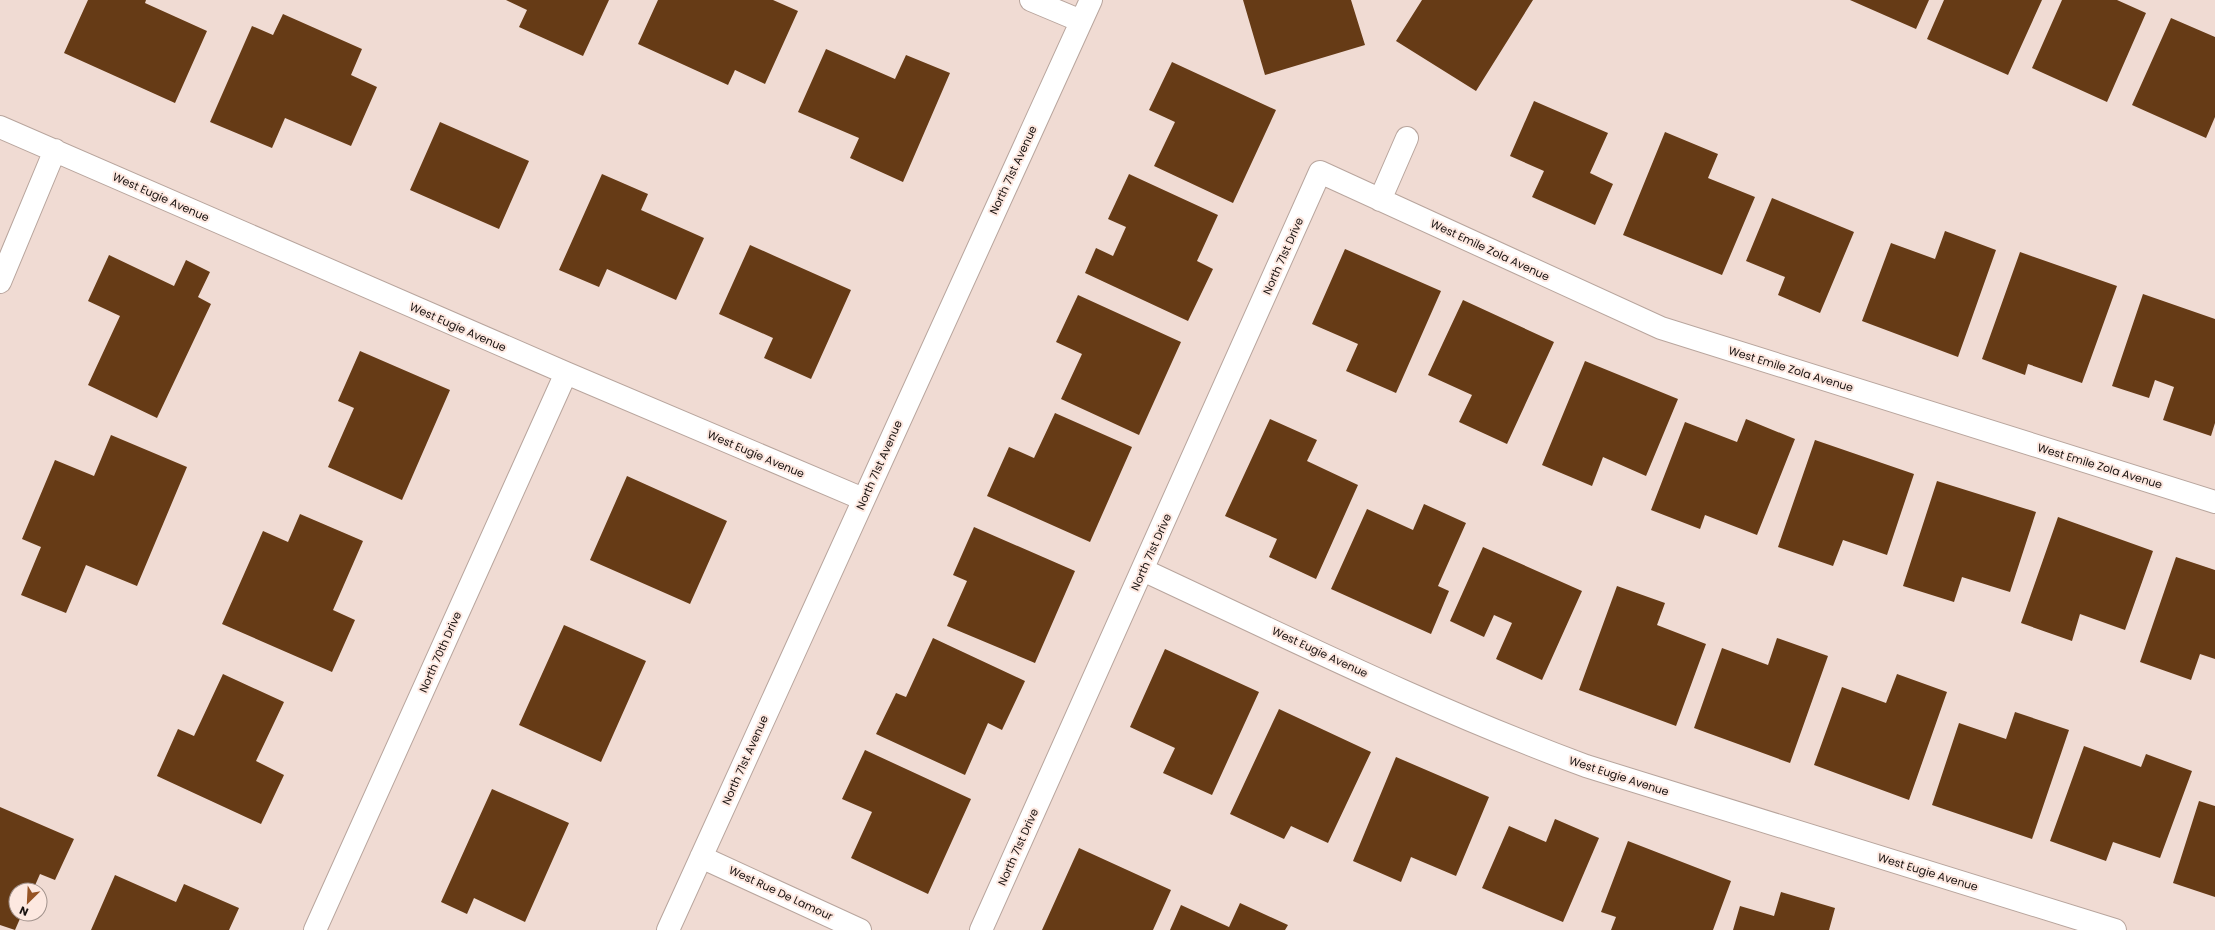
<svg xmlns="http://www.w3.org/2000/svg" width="2215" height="930" font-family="Poppins,sans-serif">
  <rect width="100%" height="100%" fill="#f0dbd3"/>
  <path fill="#663b16" d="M 88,0 L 146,0 L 145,3 L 207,31 L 175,103 L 64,53 Z
    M 506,0 L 609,0 L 583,56 L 519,27 L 527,10 Z
    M 658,0 L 773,0 L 798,11 L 765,84 L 735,70 L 728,85 L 638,44 Z
    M 1243,0 L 1351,0 L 1365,45 L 1265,75 Z
    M 1422,0 L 1533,0 L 1476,91 L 1396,41 Z
    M 1850,0 L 1929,0 L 1916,29 Z
    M 1944,0 L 2042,0 L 2008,75 L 1927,39 Z
    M 2062,0 L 2117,0 L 2146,13 L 2107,102 L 2032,68 Z
    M 283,14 L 362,49 L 351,75 L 377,87 L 351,146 L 285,118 L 272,148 L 210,122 L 252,26 L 273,35 Z
    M 2171,18 L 2215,37 L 2215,117 L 2206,138 L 2132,105 Z
    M 826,49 L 895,79 L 906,55 L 950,73 L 903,182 L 850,158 L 859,138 L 798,112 Z
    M 1172,62 L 1276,110 L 1233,203 L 1154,166 L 1175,122 L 1149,110 Z
    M 1534,101 L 1608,133 L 1590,173 L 1613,184 L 1595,225 L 1532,197 L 1544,171 L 1510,156 Z
    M 440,122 L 529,161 L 499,229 L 410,190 Z
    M 1665,132 L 1718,154 L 1708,178 L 1755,197 L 1722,275 L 1623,235 Z
    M 602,174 L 648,194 L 641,210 L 704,238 L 676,300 L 607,269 L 599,287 L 559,270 Z
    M 1129,174 L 1218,215 L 1197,261 L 1213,269 L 1188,321 L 1085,273 L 1096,248 L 1113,256 L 1126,227 L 1108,219 Z
    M 1772,198 L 1854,232 L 1820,313 L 1778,295 L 1785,277 L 1746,261 Z
    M 1945,231 L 1996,250 L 1958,357 L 1862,321 L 1891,243 L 1935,259 Z
    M 750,245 L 851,290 L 811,379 L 764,358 L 773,338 L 719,314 Z
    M 1345,249 L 1441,291 L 1396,393 L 1346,371 L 1358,344 L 1312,324 Z
    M 2020,252 L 2117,286 L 2082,383 L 2028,364 L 2025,375 L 1982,359 Z
    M 109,255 L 174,286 L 186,260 L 210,272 L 198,297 L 211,304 L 157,418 L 88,385 L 120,316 L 88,301 Z
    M 2143,294 L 2215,319 L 2215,423 L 2211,436 L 2163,420 L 2174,387 L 2155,380 L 2149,398 L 2112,386 Z
    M 1078,295 L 1181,342 L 1139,435 L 1061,399 L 1082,354 L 1056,342 Z
    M 1463,300 L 1554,342 L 1507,444 L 1459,422 L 1472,395 L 1428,375 Z
    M 360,351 L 450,390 L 402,500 L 328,467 L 354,408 L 338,401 Z
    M 1585,361 L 1678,399 L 1646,476 L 1603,457 L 1592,486 L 1542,465 Z
    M 1055,413 L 1132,447 L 1090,542 L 987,496 L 1009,447 L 1034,458 Z
    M 1270,419 L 1317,440 L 1307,461 L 1358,485 L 1316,579 L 1269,557 L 1277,539 L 1225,516 Z
    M 1746,419 L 1795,439 L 1757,535 L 1705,515 L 1700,529 L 1651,510 L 1685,422 L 1737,442 Z
    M 111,435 L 187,467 L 137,586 L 86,565 L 66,613 L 21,595 L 41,547 L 22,539 L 55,460 L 94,476 Z
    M 1815,440 L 1914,474 L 1887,555 L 1843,540 L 1833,566 L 1778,547 Z
    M 627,476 L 727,521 L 690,604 L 590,560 Z
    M 1937,481 L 2036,512 L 2010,592 L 1962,577 L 1954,602 L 1903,586 Z
    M 1424,504 L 1466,523 L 1438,586 L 1449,591 L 1431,634 L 1331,589 L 1367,509 L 1413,530 Z
    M 300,514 L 363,541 L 333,610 L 355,620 L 332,672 L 222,624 L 263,531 L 288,542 Z
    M 2058,517 L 2153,551 L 2125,630 L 2080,614 L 2072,641 L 2021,623 Z
    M 974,527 L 1075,571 L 1035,663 L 947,626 L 967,581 L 953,575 Z
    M 1483,547 L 1582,591 L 1542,680 L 1496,659 L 1512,623 L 1494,615 L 1484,637 L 1450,621 Z
    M 2176,557 L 2215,570 L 2215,659 L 2200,654 L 2191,680 L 2140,662 Z
    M 1617,586 L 1665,603 L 1657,625 L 1706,644 L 1676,726 L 1579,690 Z
    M 564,625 L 646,661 L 601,762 L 519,725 Z
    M 933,638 L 1025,681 L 1002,730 L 988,723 L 965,775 L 876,734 L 896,693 L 906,697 Z
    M 1777,638 L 1828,656 L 1790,763 L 1694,728 L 1722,648 L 1768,665 Z
    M 1165,649 L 1259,692 L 1212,795 L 1163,773 L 1175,748 L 1130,727 Z
    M 223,674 L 284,702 L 256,761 L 284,775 L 261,824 L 157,776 L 178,729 L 194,736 Z
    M 1897,674 L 1947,692 L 1909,800 L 1814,765 L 1842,687 L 1886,703 Z
    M 1279,709 L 1371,752 L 1328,843 L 1291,826 L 1284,839 L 1230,814 Z
    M 2015,712 L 2069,730 L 2032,839 L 1932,805 L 1959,723 L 2006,739 Z
    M 2084,746 L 2141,767 L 2146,754 L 2192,771 L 2160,858 L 2113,842 L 2106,861 L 2050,841 Z
    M 865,750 L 971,799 L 928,894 L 851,858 L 872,812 L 842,799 Z
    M 1396,757 L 1489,797 L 1456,876 L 1411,857 L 1401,882 L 1353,861 Z
    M 492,789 L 569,823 L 525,922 L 474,898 L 467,914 L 441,902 Z
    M 2199,801 L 2215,806 L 2215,897 L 2173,883 Z
    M 0,807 L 74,839 L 55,880 L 40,874 L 33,890 L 16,890 L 16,914 L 22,914 L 15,930 L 0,925 Z
    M 1555,819 L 1599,838 L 1563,922 L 1482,888 L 1509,826 L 1546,842 Z
    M 1628,841 L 1731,881 L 1713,930 L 1611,930 L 1616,917 L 1601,912 Z
    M 1079,848 L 1171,890 L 1153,930 L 1042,930 Z
    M 115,875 L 176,902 L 184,884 L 239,908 L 229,930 L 91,930 Z
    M 1781,892 L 1835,908 L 1829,930 L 1733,930 L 1740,906 L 1774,916 Z
    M 1240,903 L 1288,925 L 1285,930 L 1170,930 L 1181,905 L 1229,927 Z"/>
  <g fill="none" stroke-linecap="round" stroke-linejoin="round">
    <defs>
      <path id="minor" d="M 1031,0 L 1081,21
        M 0,127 L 566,373 L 863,499
        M 1380,200 L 1407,138
        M 0,282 L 55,150
        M 1143,570 C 1289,638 1434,710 1586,766 L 2115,930
        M 701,857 L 860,930
        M 315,930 L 566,373
        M 668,930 L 1091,0
        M 981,930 L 1320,172 L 1661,328 L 2215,502"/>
    </defs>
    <use href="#minor" stroke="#b8a59d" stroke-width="24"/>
    <use href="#minor" stroke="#fff" stroke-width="22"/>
  </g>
  <g text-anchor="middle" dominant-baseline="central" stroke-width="4" stroke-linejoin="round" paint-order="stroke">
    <g font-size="11" fill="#18110f" stroke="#fde8e0">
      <text transform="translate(1013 170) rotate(-65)">North 71st Avenue</text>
      <text transform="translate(161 197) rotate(24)">West Eugie Avenue</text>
      <text transform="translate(1490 250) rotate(25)">West Emile Zola Avenue</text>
      <text transform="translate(1283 256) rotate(-66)">North 71st Drive</text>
      <text transform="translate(458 327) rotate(24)">West Eugie Avenue</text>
      <text transform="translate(1791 369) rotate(17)">West Emile Zola Avenue</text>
      <text transform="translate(756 454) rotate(23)">West Eugie Avenue</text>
      <text transform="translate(879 465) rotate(-66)">North 71st Avenue</text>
      <text transform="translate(2100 466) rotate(17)">West Emile Zola Avenue</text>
      <text transform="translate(1151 552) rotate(-66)">North 71st Drive</text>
      <text transform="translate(440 652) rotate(-66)">North 70th Drive</text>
      <text transform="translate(1320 652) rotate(25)">West Eugie Avenue</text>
      <text transform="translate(745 760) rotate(-66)">North 71st Avenue</text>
      <text transform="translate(1619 776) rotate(18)">West Eugie Avenue</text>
      <text transform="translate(1018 847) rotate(-66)">North 71st Drive</text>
      <text transform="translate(1928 872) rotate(17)">West Eugie Avenue</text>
      <text transform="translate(781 893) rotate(25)">West Rue De Lamour</text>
    </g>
  </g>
  <g transform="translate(28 902) rotate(204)"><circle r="19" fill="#fde8e0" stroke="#a1928c"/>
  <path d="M0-3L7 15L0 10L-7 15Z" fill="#965324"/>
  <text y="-6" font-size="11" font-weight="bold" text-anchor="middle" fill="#18110f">N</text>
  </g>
</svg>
